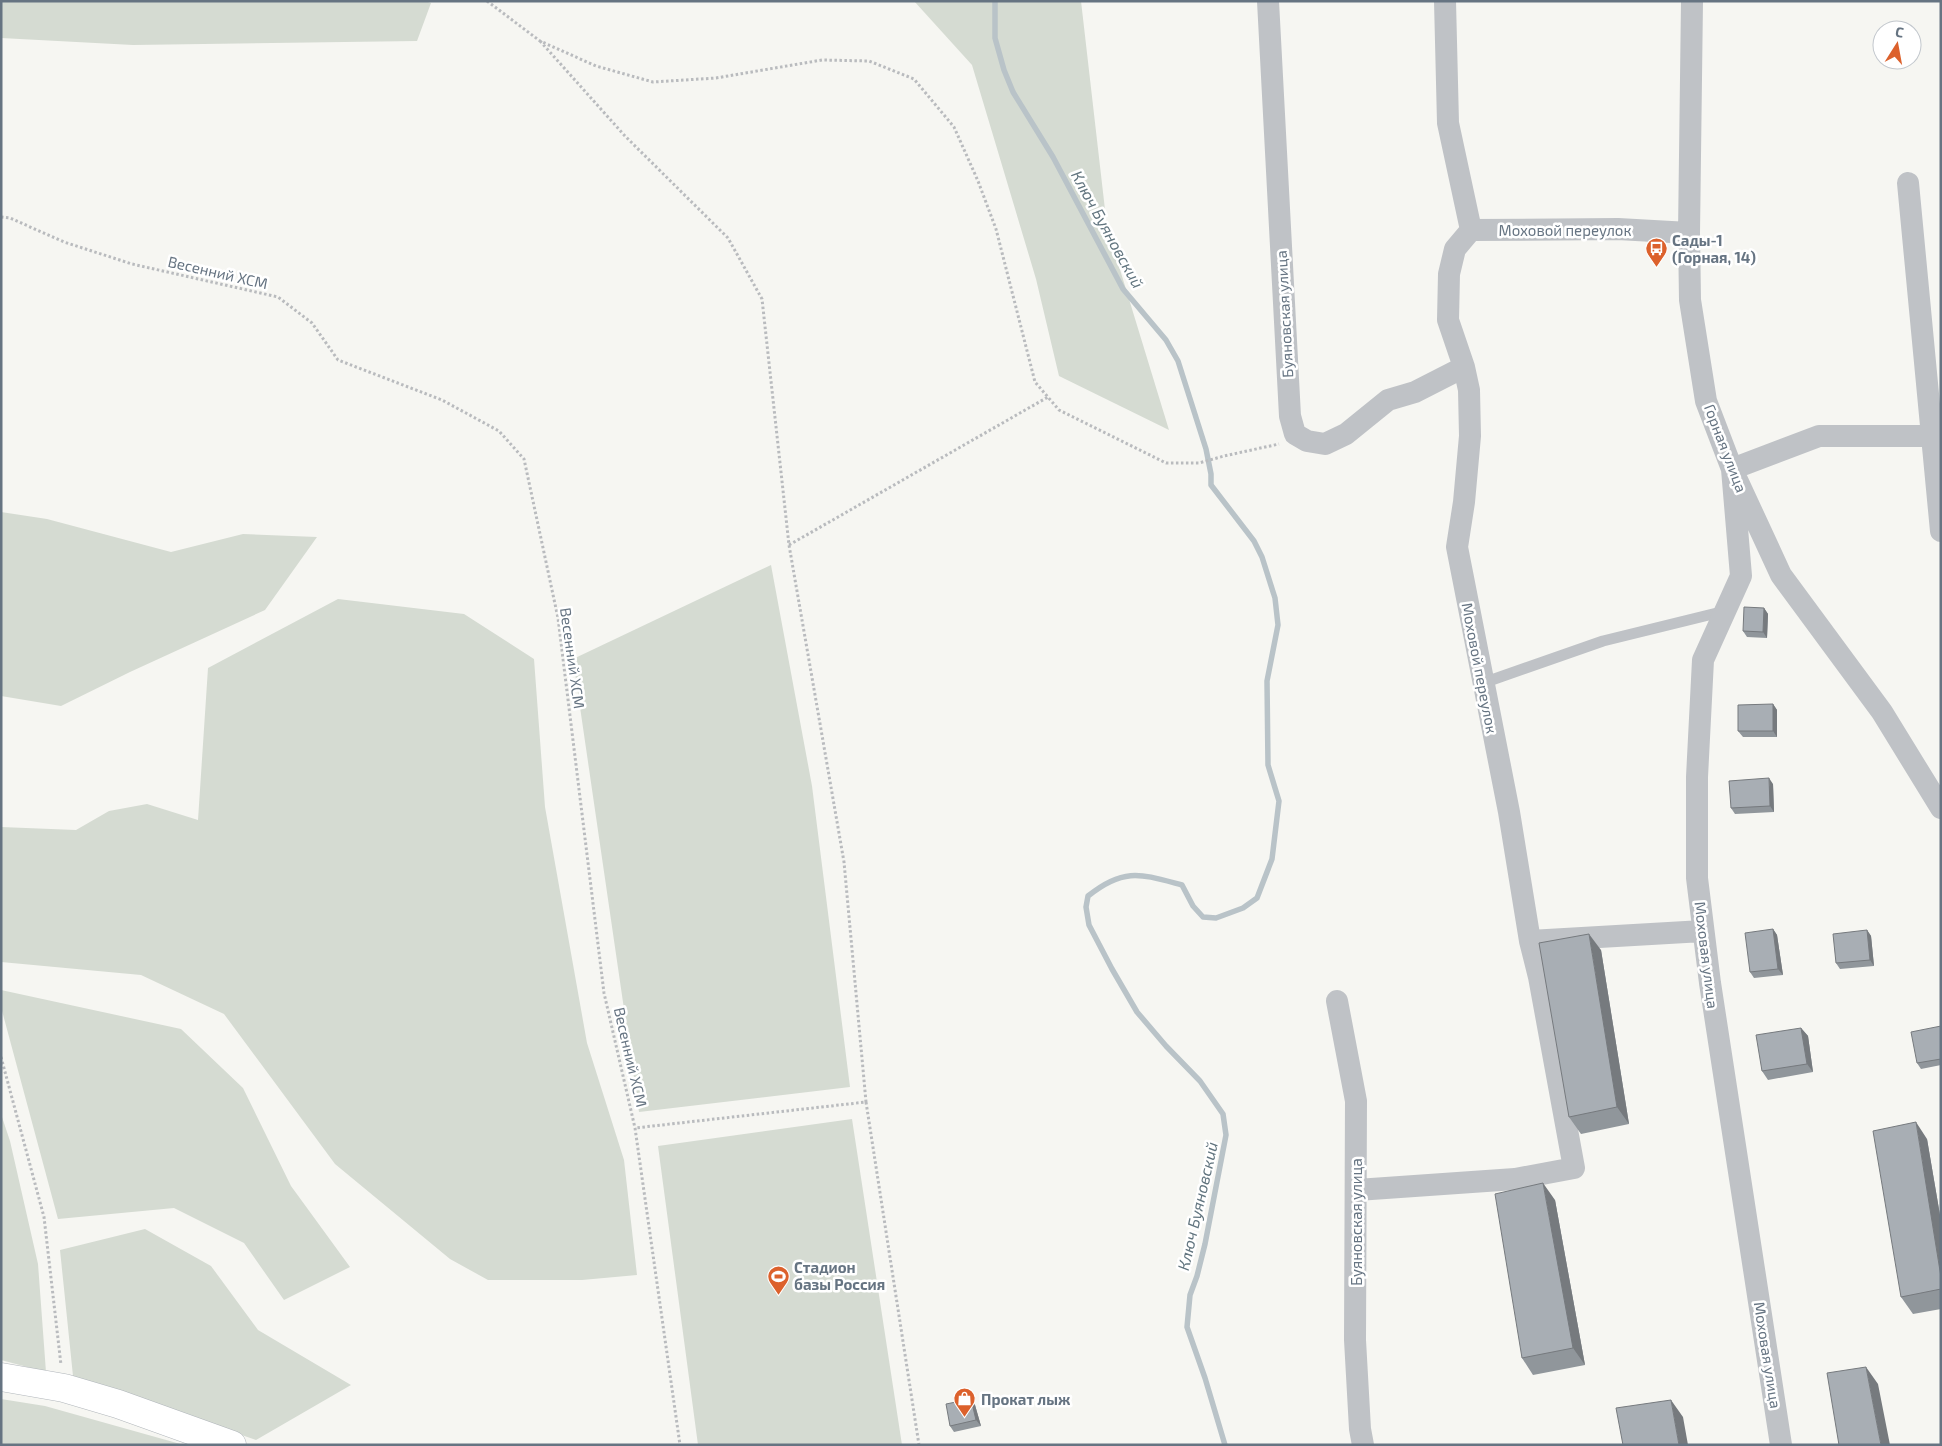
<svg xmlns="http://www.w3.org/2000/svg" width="1942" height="1446" font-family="'Exo 2',sans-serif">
  <rect width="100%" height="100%" fill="#f6f6f2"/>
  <path fill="#d5dbd2" d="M 1,1 L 425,1 L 431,3 L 417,41 L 133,45 L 1,38 Z
    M 914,1 L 1081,1 L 1107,227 L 1169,430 L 1059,376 L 1036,279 L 972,65 Z
    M 1,512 L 47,519 L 171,552 L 243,534 L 317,537 L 265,610 L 130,672 L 61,706 L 1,696 Z
    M 771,565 L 812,786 L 850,1087 L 639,1112 L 573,659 Z
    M 338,599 L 464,614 L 534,659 L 545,807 L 587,1043 L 624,1160 L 637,1275 L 582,1280 L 488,1280 L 450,1259 L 335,1164 L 224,1014 L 141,975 L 1,962 L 1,827 L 76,830 L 109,811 L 147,804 L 198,820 L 208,668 Z
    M 1,990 L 181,1029 L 243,1088 L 291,1186 L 350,1267 L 284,1300 L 244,1243 L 174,1208 L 58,1219 L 1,1007 Z
    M 1,1114 L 10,1141 L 38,1264 L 46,1372 L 1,1360 Z
    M 852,1119 L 902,1445 L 698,1445 L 658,1146 Z
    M 145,1229 L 211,1266 L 258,1330 L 351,1385 L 256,1440 L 73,1376 L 60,1250 Z
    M 1,1399 L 45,1406 L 184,1445 L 1,1445 Z"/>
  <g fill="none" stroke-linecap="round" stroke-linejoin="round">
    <path stroke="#b9c3c8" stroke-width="5.5" d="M 995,1 L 995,38 L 1004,70 L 1013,92 L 1053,157 L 1123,289 L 1166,340 L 1178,361 L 1206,449 L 1211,474 L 1211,485 L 1254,541 L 1262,557 L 1275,598 L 1278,625 L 1267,681 L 1268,765 L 1279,801 L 1272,859 L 1257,898 L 1243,908 L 1216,918 L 1203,917 L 1193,906 L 1182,885 C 1141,874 1124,867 1088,896 L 1086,907 L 1089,925 L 1112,969 L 1137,1012 L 1166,1046 L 1200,1081 L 1223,1114 L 1226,1135 L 1205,1244 L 1197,1276 L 1190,1295 L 1187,1327 L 1205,1378 L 1225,1445"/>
    <defs>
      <path id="secondary" d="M 1,1377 L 64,1388 L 118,1404 L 232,1445"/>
    </defs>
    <use href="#secondary" stroke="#b1b6bb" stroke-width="29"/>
    <path stroke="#b9bbbe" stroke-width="3" stroke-dasharray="2.5 2.5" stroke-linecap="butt" d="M 487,1 L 540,41 L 596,66 L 653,82 L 716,78 L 822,60 L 869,61 L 914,79 L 954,127 L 978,181 L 996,229 L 1035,382 L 1059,410 L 1166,463 L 1199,463 L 1224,456 L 1279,444
      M 540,41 L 625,136 L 728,238 L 762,299 L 789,545 L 844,862 L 866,1102 L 635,1128
      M 1,217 L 10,218 L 64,242 L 132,264 L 278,297 L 312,323 L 338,360 L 442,400 L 499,431 L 524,459 L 558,618 L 604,993 L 635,1128 L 680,1445
      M 789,545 L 1048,397
      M 1,1057 L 44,1217 L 61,1365
      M 866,1102 L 919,1445"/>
    <path stroke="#bfc2c6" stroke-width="11" d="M 1483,683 L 1603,641 L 1725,611"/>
    <path stroke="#bfc2c6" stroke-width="22" d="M 1268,1 L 1290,416 L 1295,434 L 1307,441 L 1325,444 L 1346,434 L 1388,400 L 1415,392 L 1464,367
      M 1445,1 L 1448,123 L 1471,230 L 1618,229 L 1689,233
      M 1692,1 L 1689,233 L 1690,300 L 1706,401 L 1732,469 L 1781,575 L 1882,712 L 1941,808
      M 1908,183 L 1941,531
      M 1530,941 L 1703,931
      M 1337,1001 L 1356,1101 L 1355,1340 L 1360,1429 L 1363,1445
      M 1357,1190 L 1515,1179 L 1574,1168 L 1539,977 L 1530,941 L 1509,812 L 1457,547 L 1464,502 L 1470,436 L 1469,390 L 1464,367 L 1448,320 L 1449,274 L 1455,249 L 1471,230
      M 1781,1445 L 1710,983 L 1697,878 L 1697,777 L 1703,660 L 1741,576 L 1732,469 L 1819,436 L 1941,436"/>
    <use href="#secondary" stroke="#fff" stroke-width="28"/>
  </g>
  <path fill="#90969b" d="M 1764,608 L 1768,614 L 1767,638 L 1747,637 L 1743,631 Z
    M 1773,704 L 1777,710 L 1777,737 L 1743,737 L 1738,731 Z
    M 1773,784 L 1774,812 L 1735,814 L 1731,808 Z
    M 1773,929 L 1777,935 L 1783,975 L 1754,978 L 1750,972 Z
    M 1867,930 L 1871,936 L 1874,966 L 1840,969 L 1836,963 Z
    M 1601,950 L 1629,1124 L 1581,1134 L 1569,1117 Z
    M 1941,1026 L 1941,1065 L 1921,1069 L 1917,1063 Z
    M 1801,1028 L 1808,1036 L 1813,1072 L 1768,1080 L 1762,1071 Z
    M 1927,1139 L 1941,1221 L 1941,1309 L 1913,1314 L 1901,1297 Z
    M 1555,1200 L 1585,1365 L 1533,1375 L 1522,1358 Z
    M 975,1405 L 981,1426 L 954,1432 L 950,1426 Z"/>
  <path fill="#767a7e" d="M 1764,608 L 1768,614 L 1767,638 L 1763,632 Z
    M 1773,704 L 1777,710 L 1777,737 L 1773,731 Z
    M 1769,778 L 1773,784 L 1774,812 L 1770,806 Z
    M 1773,929 L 1777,935 L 1783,975 L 1778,969 Z
    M 1867,930 L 1871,936 L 1874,966 L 1870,960 Z
    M 1589,934 L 1601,950 L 1629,1124 L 1617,1107 Z
    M 1801,1028 L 1808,1036 L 1813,1072 L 1807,1064 Z
    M 1916,1122 L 1927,1139 L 1941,1221 L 1941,1277 Z
    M 1543,1183 L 1555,1200 L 1585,1365 L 1573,1348 Z
    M 1866,1367 L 1878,1384 L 1890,1445 L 1881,1445 Z
    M 971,1399 L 975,1405 L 981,1426 L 976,1420 Z
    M 1671,1400 L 1683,1417 L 1688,1445 L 1679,1445 Z"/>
  <path fill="#a8aeb4" stroke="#767a7e" d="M 1744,607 L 1764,608 L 1763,632 L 1743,631 Z
    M 1773,704 L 1773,731 L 1738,731 L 1738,705 Z
    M 1769,778 L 1770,806 L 1731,808 L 1729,781 Z
    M 1773,929 L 1778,969 L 1750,972 L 1745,933 Z
    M 1867,930 L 1870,960 L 1836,963 L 1833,934 Z
    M 1589,934 L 1617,1107 L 1569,1117 L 1539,943 Z
    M 1941,1026 L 1941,1059 L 1917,1063 L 1911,1032 Z
    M 1801,1028 L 1807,1064 L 1762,1071 L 1756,1035 Z
    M 1916,1122 L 1941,1277 L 1941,1289 L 1901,1297 L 1873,1131 Z
    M 1543,1183 L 1573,1348 L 1522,1358 L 1495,1194 Z
    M 1866,1367 L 1881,1445 L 1839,1445 L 1827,1373 Z
    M 971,1399 L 976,1420 L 950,1426 L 946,1404 Z
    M 1671,1400 L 1679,1445 L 1623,1445 L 1616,1408 Z"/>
  <defs>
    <symbol id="bus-pin" viewBox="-11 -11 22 30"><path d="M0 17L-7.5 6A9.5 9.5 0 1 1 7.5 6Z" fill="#dc612c" stroke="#fff"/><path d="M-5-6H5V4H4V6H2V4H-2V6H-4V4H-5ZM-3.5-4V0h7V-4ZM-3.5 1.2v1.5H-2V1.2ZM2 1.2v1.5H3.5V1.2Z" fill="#fff"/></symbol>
    <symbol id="stadium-pin" viewBox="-11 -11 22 30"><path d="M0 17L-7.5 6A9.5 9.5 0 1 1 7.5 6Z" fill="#dc612c" stroke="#fff"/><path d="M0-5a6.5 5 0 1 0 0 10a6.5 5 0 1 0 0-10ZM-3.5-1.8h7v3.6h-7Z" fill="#fff"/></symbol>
    <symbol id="shop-pin" viewBox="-11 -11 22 30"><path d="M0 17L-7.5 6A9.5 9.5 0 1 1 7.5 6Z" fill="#dc612c" stroke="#fff"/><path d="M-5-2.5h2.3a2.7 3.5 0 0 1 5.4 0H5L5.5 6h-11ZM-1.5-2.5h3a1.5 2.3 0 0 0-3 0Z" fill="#fff"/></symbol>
  </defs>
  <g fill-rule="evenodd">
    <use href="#bus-pin" x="1644" y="236" width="25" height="34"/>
    <use href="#stadium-pin" x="766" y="1264" width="25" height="34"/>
    <use href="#shop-pin" x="952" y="1386" width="25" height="34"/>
  </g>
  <g text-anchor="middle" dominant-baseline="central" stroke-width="5" stroke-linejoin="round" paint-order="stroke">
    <g font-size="15" fill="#667482" stroke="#fff">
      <text x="1565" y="230">Моховой переулок</text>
      <text transform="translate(218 272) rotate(13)">Весенний ХСМ</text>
      <text transform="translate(1284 314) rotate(-93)">Буяновская улица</text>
      <text transform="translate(1726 448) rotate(69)">Горная улица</text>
      <text transform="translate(573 658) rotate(82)">Весенний ХСМ</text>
      <text transform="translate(1480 668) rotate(79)">Моховой переулок</text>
      <text transform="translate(1707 955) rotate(83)">Моховая улица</text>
      <text transform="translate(631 1057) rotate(77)">Весенний ХСМ</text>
      <text transform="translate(1356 1222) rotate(-90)">Буяновская улица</text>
      <text transform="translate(1768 1355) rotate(81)">Моховая улица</text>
    </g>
    <g font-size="15" font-weight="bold" fill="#667482" stroke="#fff" text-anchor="start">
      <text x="1672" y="240">Сады-1<tspan x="1672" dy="17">(Горная, 14)</tspan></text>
      <text x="794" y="1267">Стадион<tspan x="794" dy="17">базы Россия</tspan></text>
      <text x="981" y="1399">Прокат лыж</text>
    </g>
    <g font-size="16" font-style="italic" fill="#62757f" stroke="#fff">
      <text transform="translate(1108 229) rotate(61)">Ключ Буяновский</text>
      <text transform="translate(1197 1206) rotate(-77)">Ключ Буяновский</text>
    </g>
  </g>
  <rect width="1942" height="1446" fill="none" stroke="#667482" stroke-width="5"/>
  <g transform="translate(1897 45) rotate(11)"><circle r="24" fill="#ffffff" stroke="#c2c7cd"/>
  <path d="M0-4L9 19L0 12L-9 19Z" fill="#dc612c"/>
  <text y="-8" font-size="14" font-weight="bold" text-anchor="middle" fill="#667482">С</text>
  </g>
</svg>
